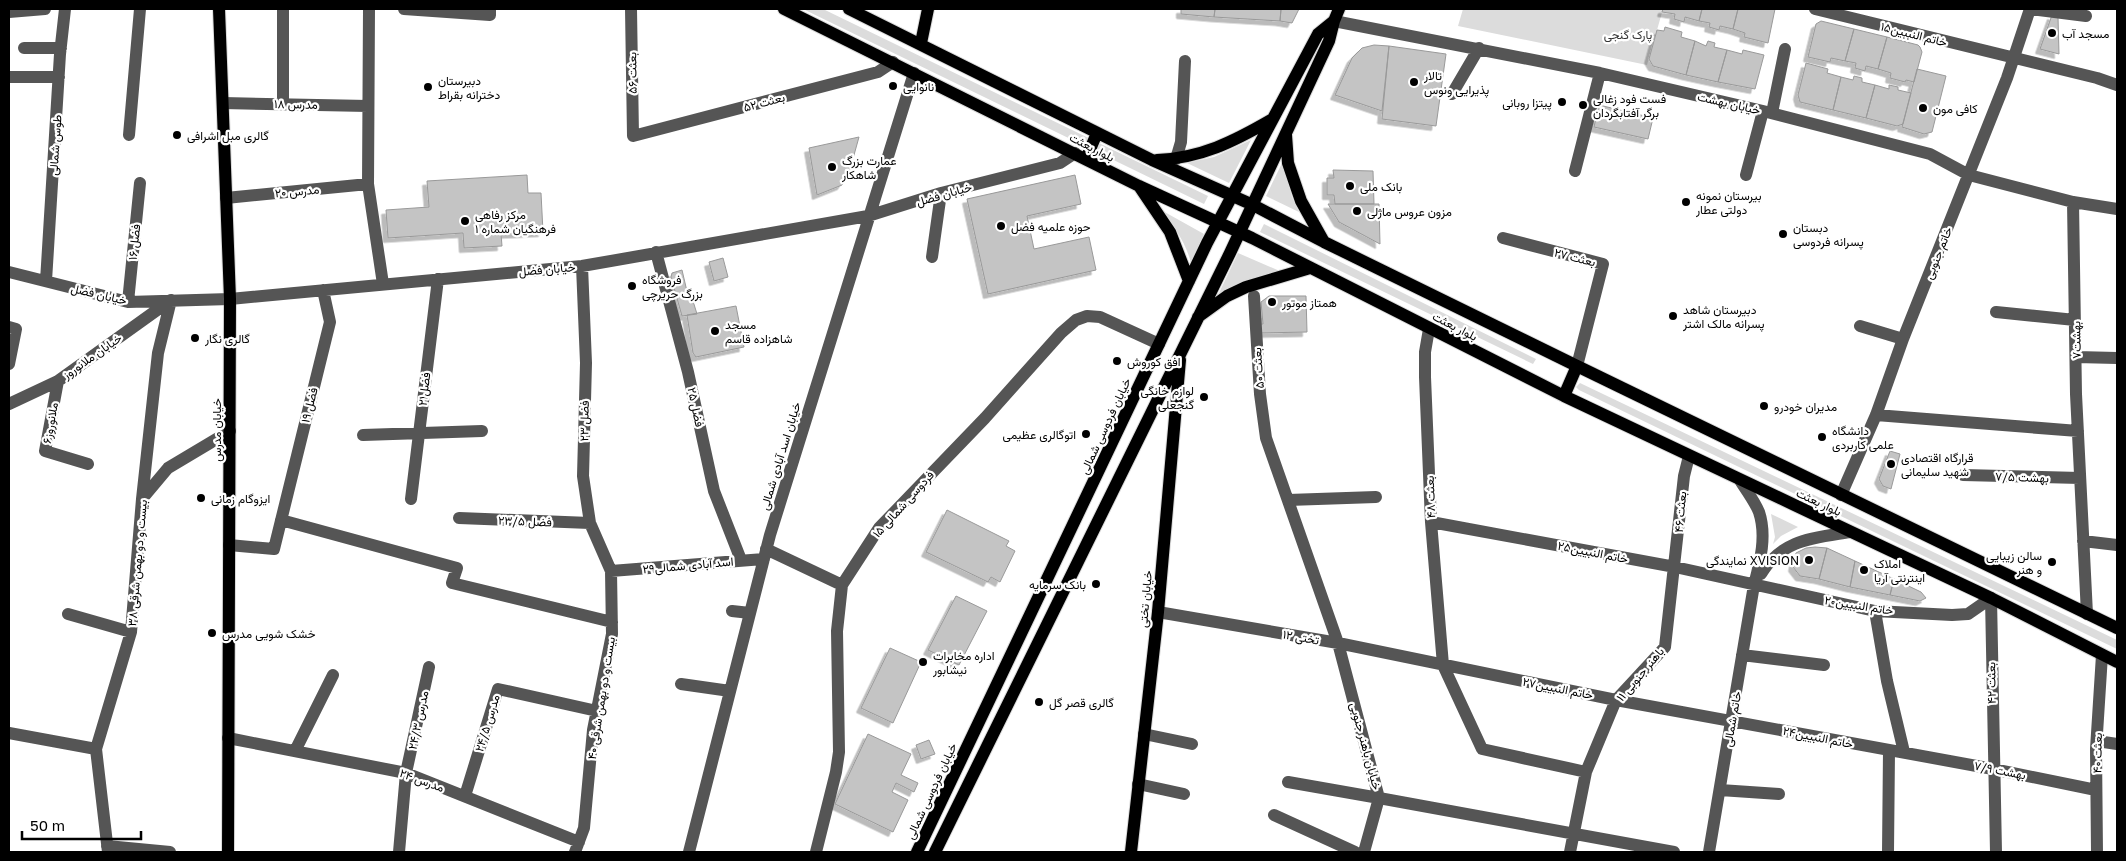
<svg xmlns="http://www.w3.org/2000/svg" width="2126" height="861" font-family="'Golos Text',Vazirmatn,sans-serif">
  <defs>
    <filter id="shadow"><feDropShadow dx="-4.5" dy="4.5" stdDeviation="0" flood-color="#0004"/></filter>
  </defs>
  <rect width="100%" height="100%" fill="#fff"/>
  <path fill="#dcdcdc" d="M 803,9 L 823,9 L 1208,196 L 1204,204 Z
    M 1463,9 L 1663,9 L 1647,65 L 1458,26 Z
    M 1251,140 L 1229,183 L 1187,163 L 1214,157 Z
    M 1283,161 L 1292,197 L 1299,212 L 1266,196 Z
    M 1161,210 L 1204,234 L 1191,263 C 1186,243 1174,226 1161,210 Z
    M 1264,224 L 1536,359 L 1533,364 L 1260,232 Z
    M 1238,253 L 1282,272 L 1250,280 L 1219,293 Z
    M 1580,383 L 2117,640 L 2117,649 L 1579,390 L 1576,387 Z
    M 1771,514 L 1798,527 L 1781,536 L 1773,544 L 1775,537 Z"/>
  <path fill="#c4c4c4" stroke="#999" filter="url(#shadow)" d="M 1181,9 L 1215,9 L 1214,17 L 1181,14 Z
    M 1215,9 L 1281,9 L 1280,21 L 1214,17 Z
    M 1281,9 L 1299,9 L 1292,23 L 1280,21 Z
    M 1663,9 L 1702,9 L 1699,21 L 1685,17 L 1684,22 L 1674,19 L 1675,14 L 1662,12 Z
    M 1702,9 L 1738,9 L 1733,29 L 1720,26 L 1719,30 L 1709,27 L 1710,23 L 1699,21 Z
    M 1738,9 L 1775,9 L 1768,43 L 1744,37 L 1745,33 L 1733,29 Z
    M 2052,15 L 2058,17 L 2059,54 L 2040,49 Z
    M 1821,21 L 1854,29 L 1845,61 L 1831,58 L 1830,62 L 1808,57 L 1816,24 Z
    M 1665,27 L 1682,32 L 1681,37 L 1695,41 L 1686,75 L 1653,66 L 1649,59 L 1657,30 L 1664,31 Z
    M 1854,29 L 1887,37 L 1878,69 L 1866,66 L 1865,71 L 1855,68 L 1856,63 L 1845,61 Z
    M 1887,37 L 1918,45 L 1920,47 L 1922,52 L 1914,82 L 1906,80 L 1905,82 L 1890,78 L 1891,73 L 1878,69 Z
    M 1695,41 L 1706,46 L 1708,41 L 1715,43 L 1714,47 L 1727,50 L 1718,82 L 1686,75 Z
    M 1374,45 L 1389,46 L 1382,111 L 1335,95 L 1352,58 L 1362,48 Z
    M 1389,46 L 1446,54 L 1436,126 L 1382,119 Z
    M 1727,50 L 1742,54 L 1743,50 L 1764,55 L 1755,89 L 1718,82 Z
    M 1806,63 L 1828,69 L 1827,73 L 1841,77 L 1833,110 L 1800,102 L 1798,95 Z
    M 1917,69 L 1946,76 L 1932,132 L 1924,134 L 1902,127 Z
    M 1854,76 L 1862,78 L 1862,82 L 1875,85 L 1866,118 L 1833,110 L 1841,77 L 1853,80 Z
    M 1875,85 L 1889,89 L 1889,85 L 1898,87 L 1898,90 L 1911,93 L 1903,124 L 1897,126 L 1866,118 Z
    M 1599,105 L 1653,118 L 1648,139 L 1594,127 Z
    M 859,137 L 849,173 L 842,185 L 817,195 L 809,148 Z
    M 1333,170 L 1373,171 L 1374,204 L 1335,204 L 1334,195 L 1327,195 L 1327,178 L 1334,178 Z
    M 527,175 L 528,193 L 541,193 L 543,232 L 501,234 L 502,246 L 464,248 L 463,233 L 388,238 L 386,210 L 429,207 L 427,181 Z
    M 1075,175 L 1081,204 L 1027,216 L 1034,249 L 1089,237 L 1096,270 L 988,294 L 967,199 Z
    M 1328,204 L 1379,204 L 1380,244 L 1339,222 Z
    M 723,258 L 728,277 L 714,281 L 709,262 Z
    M 682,270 L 689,300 L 693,301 L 697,314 L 682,316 L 671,277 L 672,273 Z
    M 1269,296 L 1306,296 L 1307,332 L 1260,333 L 1260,324 L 1263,324 L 1261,302 Z
    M 736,306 L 744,347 L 696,357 L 693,353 L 687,315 Z
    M 1890,451 L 1900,454 L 1891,489 L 1883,486 L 1879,479 Z
    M 947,510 L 1009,541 L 1006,546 L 1015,551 L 1000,582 L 991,577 L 988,582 L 926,552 Z
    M 1815,547 L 1827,548 L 1819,579 L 1800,576 L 1793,567 L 1796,553 L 1806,548 Z
    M 1827,548 L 1855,561 L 1850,587 L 1819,579 Z
    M 1855,561 L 1894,579 L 1890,595 L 1850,587 Z
    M 1894,579 L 1921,592 L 1926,598 L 1920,601 L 1890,595 Z
    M 956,596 L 987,611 L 959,665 L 928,650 Z
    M 890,648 L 921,662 L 893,723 L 861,708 Z
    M 868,734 L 911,754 L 901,775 L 918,783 L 914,792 L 896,783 L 892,792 L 908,800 L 893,832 L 835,804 Z
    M 929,740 L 935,754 L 921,759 L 916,745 Z"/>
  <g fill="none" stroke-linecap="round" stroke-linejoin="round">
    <defs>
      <path id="major" d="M 219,9 L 230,299 L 228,852
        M 784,9 L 1139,186 L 1252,238 L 1564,396 L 1991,598 L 2117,662
        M 849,9 L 1152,160 L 1253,205 L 1324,242 L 1577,366 L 2117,628
        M 921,43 L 928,9
        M 1286,135 L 1288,163 L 1301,201 L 1324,242
        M 1086,159 L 1097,133
        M 1157,160 C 1201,158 1233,142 1271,120
        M 1139,186 L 1170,232 L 1189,281
        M 1198,317 L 1227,296 L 1246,287 L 1310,268
        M 1564,396 L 1577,366
        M 917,852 L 1207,243 L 1318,34 L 1334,21
        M 935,852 L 1230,253 L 1329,41 L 1334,21 L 1339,9
        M 1131,852 L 1158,612 L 1180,360"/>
    </defs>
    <use href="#major" stroke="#dbdbdb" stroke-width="14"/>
    <path stroke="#555" stroke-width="12" d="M 283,9 L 283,103
      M 369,9 L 368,184 L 383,284
      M 404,9 L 490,15 L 490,9
      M 631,9 L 633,136 L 878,72 L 893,62
      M 1815,9 L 2097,78 L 2117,85
      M 2030,9 L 2086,16
      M 9,12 L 45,9
      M 1334,21 L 1600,73 L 1763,111 L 1930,154 L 1969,175 L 2073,202 L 2117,209
      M 24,48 L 61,48
      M 9,77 L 59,77
      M 1452,94 L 1479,48
      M 223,103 L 368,106
      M 1772,113 L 1785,49
      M 129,135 L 140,9
      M 1176,159 L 1181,142 L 1185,61
      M 1575,171 L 1600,73
      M 1746,175 L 1763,111
      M 226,198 L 368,184
      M 2073,202 L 2076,394 L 2087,614
      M 1503,238 L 1603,264 L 1577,366
      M 656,252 L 688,372 L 714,491 L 741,560
      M 932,257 L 941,193
      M 9,272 L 128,302 L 230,299 L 582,266 L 868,216 L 941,193 L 1060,163 L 1075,153
      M 46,281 L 60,54 L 65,9
      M 1254,296 L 1260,394 L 1266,438 L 1338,643 L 1379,798 L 1674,852
      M 128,302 L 140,183
      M 1996,312 L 2075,320
      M 1860,326 L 1903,339
      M 9,327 L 16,329 L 9,364
      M 1429,329 L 1425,352 L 1425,377 L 1431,522 L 1443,665 L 1482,749 L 1586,772
      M 2076,357 L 2117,358
      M 58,381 L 45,451 L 88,464
      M 9,404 L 58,381 L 171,300
      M 1876,415 L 2078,431
      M 363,435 L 482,431
      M 1963,475 L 2080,478
      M 1841,495 L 1876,415 L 1903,339 L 2007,78 L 2030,9
      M 142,499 L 168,468 L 230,431
      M 411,499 L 438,279
      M 1288,500 L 1376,497
      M 459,518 L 590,523
      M 281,520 L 457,568 L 452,583 L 612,622
      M 1431,522 L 1675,567 L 1875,611 L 1952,615 L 1968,614 L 1991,598
      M 2083,541 L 2117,545
      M 229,545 L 274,549 L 330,322 L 323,290
      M 766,549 L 842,585
      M 611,571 L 764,559
      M 1761,574 C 1782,539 1813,538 1850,532
      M 1991,598 L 1996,852
      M 732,611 L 750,613
      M 1875,611 L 1887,681 L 1904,752
      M 1158,612 L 1338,643 L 1616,700 L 1993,769 L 2096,790
      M 68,614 L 131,632
      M 1742,655 L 1824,665
      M 681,684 L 730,691
      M 9,733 L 96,749
      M 1144,734 L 1192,744
      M 228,738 L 406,773 L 579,842
      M 2097,741 L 2117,744
      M 295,751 L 333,675
      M 1288,782 L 1379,798 L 1364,852
      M 1138,784 L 1184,794
      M 1720,790 L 1779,794
      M 465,796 L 498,689 L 597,711
      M 1274,815 L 1355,852
      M 107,846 L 170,852
      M 108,852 L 96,749 L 131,632 L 142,499 L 158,353 L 171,300
      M 399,852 L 406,773 L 429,667
      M 575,852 L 584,828 L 593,730 L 612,634 L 611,571 L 590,523 L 583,476 L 586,363 L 582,266
      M 689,852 L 770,535 L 914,73
      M 816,852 L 836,772 L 839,752 L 837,631 L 842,585 L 879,528 L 985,418 L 1061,333 L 1076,320 L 1087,316 L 1100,317 L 1159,344
      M 1570,852 L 1586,772 L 1616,700 L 1665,647 L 1684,476 L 1689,456
      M 1709,852 L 1754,585 C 1760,562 1767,536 1759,512 C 1755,502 1747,491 1741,482
      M 1888,852 L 1889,751
      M 2097,852 L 2096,749 L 2102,655"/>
    <use href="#major" stroke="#000" stroke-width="12"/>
  </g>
  <g fill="#000" stroke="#fff" stroke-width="2">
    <circle cx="2052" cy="33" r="5"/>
    <circle cx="1414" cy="82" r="5"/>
    <circle cx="893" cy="86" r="5"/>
    <circle cx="428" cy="87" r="5"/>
    <circle cx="1562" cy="102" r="5"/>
    <circle cx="1583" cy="105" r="5"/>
    <circle cx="1923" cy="108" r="5"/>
    <circle cx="177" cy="135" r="5"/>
    <circle cx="832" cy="167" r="5"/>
    <circle cx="1350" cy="186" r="5"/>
    <circle cx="1686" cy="202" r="5"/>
    <circle cx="1357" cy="211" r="5"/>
    <circle cx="465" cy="221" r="5"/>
    <circle cx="1001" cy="226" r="5"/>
    <circle cx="1783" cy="234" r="5"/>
    <circle cx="632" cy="286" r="5"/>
    <circle cx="1272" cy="302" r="5"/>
    <circle cx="1673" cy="316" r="5"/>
    <circle cx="715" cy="331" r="5"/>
    <circle cx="195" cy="338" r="5"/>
    <circle cx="1117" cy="361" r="5"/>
    <circle cx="1204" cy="397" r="5"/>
    <circle cx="1764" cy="406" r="5"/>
    <circle cx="1086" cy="434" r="5"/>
    <circle cx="1822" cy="437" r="5"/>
    <circle cx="1891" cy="464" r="5"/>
    <circle cx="201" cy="498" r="5"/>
    <circle cx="1809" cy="560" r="5"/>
    <circle cx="2052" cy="562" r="5"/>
    <circle cx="1864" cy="570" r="5"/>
    <circle cx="1096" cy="584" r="5"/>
    <circle cx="212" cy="633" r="5"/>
    <circle cx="923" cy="662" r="5"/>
    <circle cx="1039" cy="702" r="5"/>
  </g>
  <g text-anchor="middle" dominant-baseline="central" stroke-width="4.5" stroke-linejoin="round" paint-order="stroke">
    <g font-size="12" fill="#000" stroke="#fff" text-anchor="start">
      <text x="2062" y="33">مسجد آب</text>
      <text x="1424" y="75">تالار<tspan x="1424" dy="14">پذیرایی ونوس</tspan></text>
      <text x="438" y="80">دبیرستان<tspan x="438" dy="14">دخترانه بقراط</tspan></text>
      <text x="903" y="86">نانوایی</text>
      <text x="1593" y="98">فست فود زغالی<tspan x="1593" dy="14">برگر آفتابگردان</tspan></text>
      <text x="1552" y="102" text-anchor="end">پیتزا روبانی</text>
      <text x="1933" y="108">کافی مون</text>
      <text x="187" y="135">گالری مبل اشرافی</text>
      <text x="842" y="160">عمارت بزرگ<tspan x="842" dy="14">شاهکار</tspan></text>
      <text x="1360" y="186">بانک ملی</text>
      <text x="1696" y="195">بیرستان نمونه<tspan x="1696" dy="14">دولتی عطار</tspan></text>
      <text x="1367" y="211">مزون عروس ماژلی</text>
      <text x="475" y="214">مرکز رفاهی<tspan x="475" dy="14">فرهنگیان شماره ۱</tspan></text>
      <text x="1011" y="226">حوزه علمیه فضل</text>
      <text x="1793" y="227">دبستان<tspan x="1793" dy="14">پسرانه فردوسی</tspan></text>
      <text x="642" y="279">فروشگاه<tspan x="642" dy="14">بزرگ حریرچی</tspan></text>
      <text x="1282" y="302">همتاز موتور</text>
      <text x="1683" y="309">دبیرستان شاهد<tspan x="1683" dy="14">پسرانه مالک اشتر</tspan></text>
      <text x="725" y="324">مسجد<tspan x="725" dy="14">شاهزاده قاسم</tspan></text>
      <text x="205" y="338">گالری نگار</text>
      <text x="1127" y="361">افق کوروش</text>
      <text x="1194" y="390" text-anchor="end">لوازم خانگی<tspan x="1194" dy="14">گنجعلی</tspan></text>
      <text x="1774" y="406">مدیران خودرو</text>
      <text x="1832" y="430">دانشگاه<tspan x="1832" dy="14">علمی کاربردی</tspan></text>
      <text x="1076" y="434" text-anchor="end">اتوگالری عظیمی</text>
      <text x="1901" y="457">قرارگاه اقتصادی<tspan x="1901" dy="14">شهید سلیمانی</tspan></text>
      <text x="211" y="498">ایزوگام زمانی</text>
      <text x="2042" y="555" text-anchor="end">سالن زیبایی<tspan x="2042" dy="14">و هنر</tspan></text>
      <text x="1799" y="560" text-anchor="end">نمایندگی XVISION</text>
      <text x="1874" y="563">املاک<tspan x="1874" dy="14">اینترنتی آریا</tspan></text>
      <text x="1086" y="584" text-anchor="end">بانک سرمایه</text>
      <text x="222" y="633">خشک شویی مدرس</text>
      <text x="933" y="655">اداره مخابرات<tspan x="933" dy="14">نیشابور</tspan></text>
      <text x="1049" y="702">گالری قصر گل</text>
    </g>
    <g font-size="12" fill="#333" stroke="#fff">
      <text x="1628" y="34">پارک گنجی</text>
    </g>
    <g font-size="12" fill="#000" stroke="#fff">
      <text transform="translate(1914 34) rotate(14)">خاتم النببین۱۵</text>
      <text transform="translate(632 73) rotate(-91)">بعثت ۵۶</text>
      <text transform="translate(764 102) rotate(-15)">بعثت ۵۲</text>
      <text transform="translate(1729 103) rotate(13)">خیابان بهشت</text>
      <text transform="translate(296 104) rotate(1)">مدرس ۱۸</text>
      <text transform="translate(55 145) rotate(-86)">طوس شمالی</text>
      <text transform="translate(1092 147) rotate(27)">بلوار بعثت</text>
      <text transform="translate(297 191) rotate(-5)">مدرس ۲۰</text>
      <text transform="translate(944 194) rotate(-16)">خیابان فضل</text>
      <text transform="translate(134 242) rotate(-84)">فضل ۱۶</text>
      <text transform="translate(1938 253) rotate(-68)">خاتم جنوبی</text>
      <text transform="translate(1575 257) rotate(14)">بعثت ۲۷</text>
      <text transform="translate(547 269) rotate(-5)">خیابان فضل</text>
      <text transform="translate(99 294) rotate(13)">خیابان فضل</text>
      <text transform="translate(1455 326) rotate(27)">بلوار بعثت</text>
      <text transform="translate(2076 340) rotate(-91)">بهشت۷</text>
      <text transform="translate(92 356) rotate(-35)">خیابان ملانوروز</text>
      <text transform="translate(1258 368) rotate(-94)">بعثت ۵۰</text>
      <text transform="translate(424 389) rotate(-83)">فضل۲۱</text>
      <text transform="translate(309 405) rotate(-76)">فضل ۱۹</text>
      <text transform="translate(696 407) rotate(78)">فضل ۲۵</text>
      <text transform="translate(584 421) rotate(-89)">فضل ۲۳</text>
      <text transform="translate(50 423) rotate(-80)">ملانوروز۶</text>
      <text transform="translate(1105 426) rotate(-65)">خیابان فردوسی شمالی</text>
      <text transform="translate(216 430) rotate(-90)">خیابان مدرس</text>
      <text transform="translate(780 456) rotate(-73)">خیابان اسد آبادی شمالی</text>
      <text transform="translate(2022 477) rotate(2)">بهشت ۷/۵</text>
      <text transform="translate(1430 497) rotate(-92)">بعثت ۴۸</text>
      <text transform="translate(1819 502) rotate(25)">بلوار بعثت</text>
      <text transform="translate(903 504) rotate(-48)">فردوسی شمالی ۱۵</text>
      <text transform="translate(1680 512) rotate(-85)">بعثت ۴۶</text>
      <text transform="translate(525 521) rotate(2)">فضل ۲۳/۵</text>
      <text transform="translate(1593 552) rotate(11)">خاتم النبیین۲۵</text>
      <text transform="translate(137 563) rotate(-85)">بیست و دو بهمن شرقی ۳۸</text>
      <text transform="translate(688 565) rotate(-5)">اسد آبادی شمالی۲۹</text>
      <text transform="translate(1145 599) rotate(-85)">خیابان تختی</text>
      <text transform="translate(1859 605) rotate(9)">خاتم النبیین۲۰</text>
      <text transform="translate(1301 637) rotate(10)">تختی ۱۲</text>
      <text transform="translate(1640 674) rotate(-50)">باهنر جنوبی ۱۱</text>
      <text transform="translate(1991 683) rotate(-91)">بعثت ۴۲</text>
      <text transform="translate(1558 688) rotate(11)">خاتم النبیین۲۷</text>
      <text transform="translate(601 698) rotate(-81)">بیست و دو بهمن شرقی ۴۰</text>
      <text transform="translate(1732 719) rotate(-80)">خاتم شمالی</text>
      <text transform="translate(418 720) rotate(-78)">مدرس ۲۴/۳</text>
      <text transform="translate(487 723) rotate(-73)">مدرس ۲۴/۵</text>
      <text transform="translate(1818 737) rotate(11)">خاتم النبیین۲۴</text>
      <text transform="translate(1366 746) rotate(75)">خیابان باهنر جنوبی</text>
      <text transform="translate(2097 753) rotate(-89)">بعثت ۴۰</text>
      <text transform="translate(2000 770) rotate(11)">بهشت ۷/۹</text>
      <text transform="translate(422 780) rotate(20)">مدرس ۲۴</text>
      <text transform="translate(931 791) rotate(-65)">خیابان فردوسی شمالی</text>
    </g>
  </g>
  <rect width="2126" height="861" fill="none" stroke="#000000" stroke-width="20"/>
  <path d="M22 831v8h119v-8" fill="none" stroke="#000000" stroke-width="2.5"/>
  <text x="30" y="831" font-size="15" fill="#000000" stroke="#ffffff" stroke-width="4" paint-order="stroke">50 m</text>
</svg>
